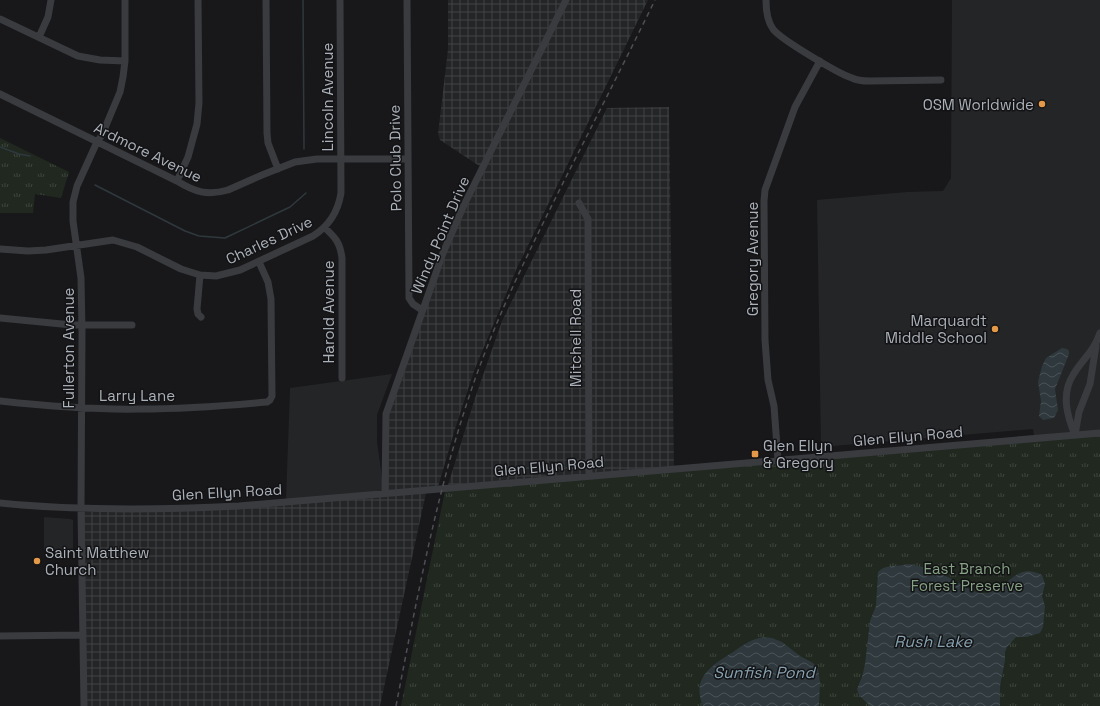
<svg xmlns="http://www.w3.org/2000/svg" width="1100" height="706" font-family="'Space Grotesk',sans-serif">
  <defs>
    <pattern id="industrial-grid" width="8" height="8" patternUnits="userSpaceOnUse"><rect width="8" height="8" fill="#242527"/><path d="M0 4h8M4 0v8" fill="none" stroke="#414244"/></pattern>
    <pattern id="grass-tufts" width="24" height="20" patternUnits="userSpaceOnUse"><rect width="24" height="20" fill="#202820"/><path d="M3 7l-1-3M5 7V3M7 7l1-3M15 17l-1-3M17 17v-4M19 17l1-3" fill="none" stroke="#3e453e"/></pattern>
    <pattern id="water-waves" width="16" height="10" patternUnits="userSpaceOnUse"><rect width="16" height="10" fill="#2f393d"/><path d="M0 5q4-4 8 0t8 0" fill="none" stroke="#4a5357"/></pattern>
  </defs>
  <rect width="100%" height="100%" fill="#18181a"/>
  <path fill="#242527" d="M 952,0 L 1100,0 L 1100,431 L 1034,436 L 1033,429 L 821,447 L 817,200 L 907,192 L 943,191 L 951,178 Z
    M 392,374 L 377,415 L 377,442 L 384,491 L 286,500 L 290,388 Z
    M 44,517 L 70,519 L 73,520 L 73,550 L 44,550 Z"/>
  <path fill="url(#industrial-grid)" d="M 448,0 L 648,0 L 516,270 L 474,371 L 455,429 L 438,487 L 388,491 L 388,414 L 444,255 L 484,169 L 440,140 L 438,134 L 448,49 Z
    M 669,107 L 674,467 L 448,485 L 475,398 L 502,321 L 607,108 Z
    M 426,493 L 380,706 L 86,706 L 83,512 Z"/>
  <path fill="url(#grass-tufts)" d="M 0,138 L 69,172 L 61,198 L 35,194 L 33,213 L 0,213 Z
    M 1100,435 L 1100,706 L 401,706 L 445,491 Z"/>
  <path fill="url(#water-waves)" d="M 1062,348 L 1067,349 L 1069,351 L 1069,354 L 1055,389 L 1058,410 L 1054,418 L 1043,420 L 1039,416 L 1041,401 L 1038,382 L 1042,366 L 1046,358 Z
    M 907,564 C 922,565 946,575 959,583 C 966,586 974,593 981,593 C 1007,594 1014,560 1042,575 L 1045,584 L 1042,596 L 1045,606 L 1043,627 L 1040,633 L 1030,636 L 1016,637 L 1007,647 L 1005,652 L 1005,660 L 1000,686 L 1000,706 L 870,706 L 859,695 L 857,689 L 862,677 L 865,664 L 870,621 L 876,606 L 878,572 C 885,564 897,567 907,564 Z
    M 764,637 L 772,638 L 782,642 L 800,656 L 813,663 L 818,669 L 820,682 L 819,706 L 703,706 C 691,678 712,665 733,652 C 743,645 751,639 764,637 Z"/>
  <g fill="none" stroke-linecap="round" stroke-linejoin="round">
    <path stroke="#2f393d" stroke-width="1.5" d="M 303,0 L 304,149
      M 0,147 L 19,154 L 30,156
      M 95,185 L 185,231 L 199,236 L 225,238 L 290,207 L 306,193"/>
    <path stroke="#393b3f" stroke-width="7" d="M 266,0 L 267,133 L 268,143 L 278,169
      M 407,0 L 409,298 L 413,304 L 422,310
      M 766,0 C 766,10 767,21 773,29 C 780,39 839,74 852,78 C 858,81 863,81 870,81 L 941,80
      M 0,19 L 78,56 L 100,60 L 125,61
      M 39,37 L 48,17 L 51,0
      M 0,94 L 177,181 C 195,192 207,196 228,190 L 262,175 L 295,162 L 317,159 L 408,159
      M 177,181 L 188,157 L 197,124 L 199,103 L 198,0
      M 579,203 L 588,219 L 589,476
      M 325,228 C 336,238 340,243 342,258 L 342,378
      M 0,249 L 28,251 L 46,250 L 113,240 L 137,247 L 181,269 L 200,275 L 216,276 L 240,270 L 313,236 C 329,226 338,212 341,193 L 340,0
      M 200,275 L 197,309 L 198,314 L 201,317
      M 0,318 L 72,325 L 132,325
      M 0,401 C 46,406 93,410 140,409 C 182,409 224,406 267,402 L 270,400 L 272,396 L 271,299 L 268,282 L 259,262
      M 1075,435 C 1067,416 1061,394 1073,375 C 1083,358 1093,353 1100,333
      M 1075,435 L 1079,412 L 1090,384 L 1096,346
      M 778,460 L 774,406 L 768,380 L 765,340 L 764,201 L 765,190 L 795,107 L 820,61
      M 385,493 L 386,414 L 443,253 L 464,205 L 566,0
      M 0,503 C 79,511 159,510 239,506 L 1100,433
      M 0,636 L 83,635
      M 84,706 L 81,509 L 82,330 L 81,278 L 73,221 L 73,202 L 77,186 L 97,142 L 102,135 L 120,92 L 123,77 L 125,61 L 125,0"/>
    <path stroke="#4d4f53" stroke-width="1.5" stroke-dasharray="5 4" stroke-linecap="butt" d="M 396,706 C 417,598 437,489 473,385 C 498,313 532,245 566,177 C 596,118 626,59 655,0"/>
  </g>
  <g fill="#e39947" stroke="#131315" stroke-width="1.5">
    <circle cx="1042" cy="104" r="4"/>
    <circle cx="995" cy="329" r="4"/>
    <rect x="751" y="450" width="8" height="8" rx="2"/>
    <circle cx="37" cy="561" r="4"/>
  </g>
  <g text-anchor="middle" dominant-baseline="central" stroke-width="3" stroke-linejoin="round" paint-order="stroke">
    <g font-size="15" fill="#abb1b9" stroke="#131315">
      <text transform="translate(327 97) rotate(-90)">Lincoln Avenue</text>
      <text transform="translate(148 152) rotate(26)">Ardmore Avenue</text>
      <text transform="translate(395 158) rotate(-91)">Polo Club Drive</text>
      <text transform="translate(440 235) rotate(-67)">Windy Point Drive</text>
      <text transform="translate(269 240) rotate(-25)">Charles Drive</text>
      <text transform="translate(752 259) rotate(-90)">Gregory Avenue</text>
      <text transform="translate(328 312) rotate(-90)">Harold Avenue</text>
      <text transform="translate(575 338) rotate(-90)">Mitchell Road</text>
      <text transform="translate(68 348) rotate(-90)">Fullerton Avenue</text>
      <text x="137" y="395">Larry Lane</text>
      <text transform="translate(908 436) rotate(-5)">Glen Ellyn Road</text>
      <text transform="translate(549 466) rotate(-5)">Glen Ellyn Road</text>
      <text transform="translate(227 492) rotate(-3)">Glen Ellyn Road</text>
    </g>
    <g font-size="15" fill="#abb1b9" stroke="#131315" text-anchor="end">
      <text x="1034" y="104">OSM Worldwide</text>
      <text x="987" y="320">Marquardt<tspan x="987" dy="17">Middle School</tspan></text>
      <text x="763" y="445" text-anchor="start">Glen Ellyn<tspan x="763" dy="17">&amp; Gregory</tspan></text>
      <text x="45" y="552" text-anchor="start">Saint Matthew<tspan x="45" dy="17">Church</tspan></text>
    </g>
    <g font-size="15" fill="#86a284" stroke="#131315">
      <text x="967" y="568">East Branch<tspan x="967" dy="17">Forest Preserve</tspan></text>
    </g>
    <g font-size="16" font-style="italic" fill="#86a2b0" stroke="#131315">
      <text x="933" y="641">Rush Lake</text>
      <text x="764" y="672">Sunfish Pond</text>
    </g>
  </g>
</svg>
